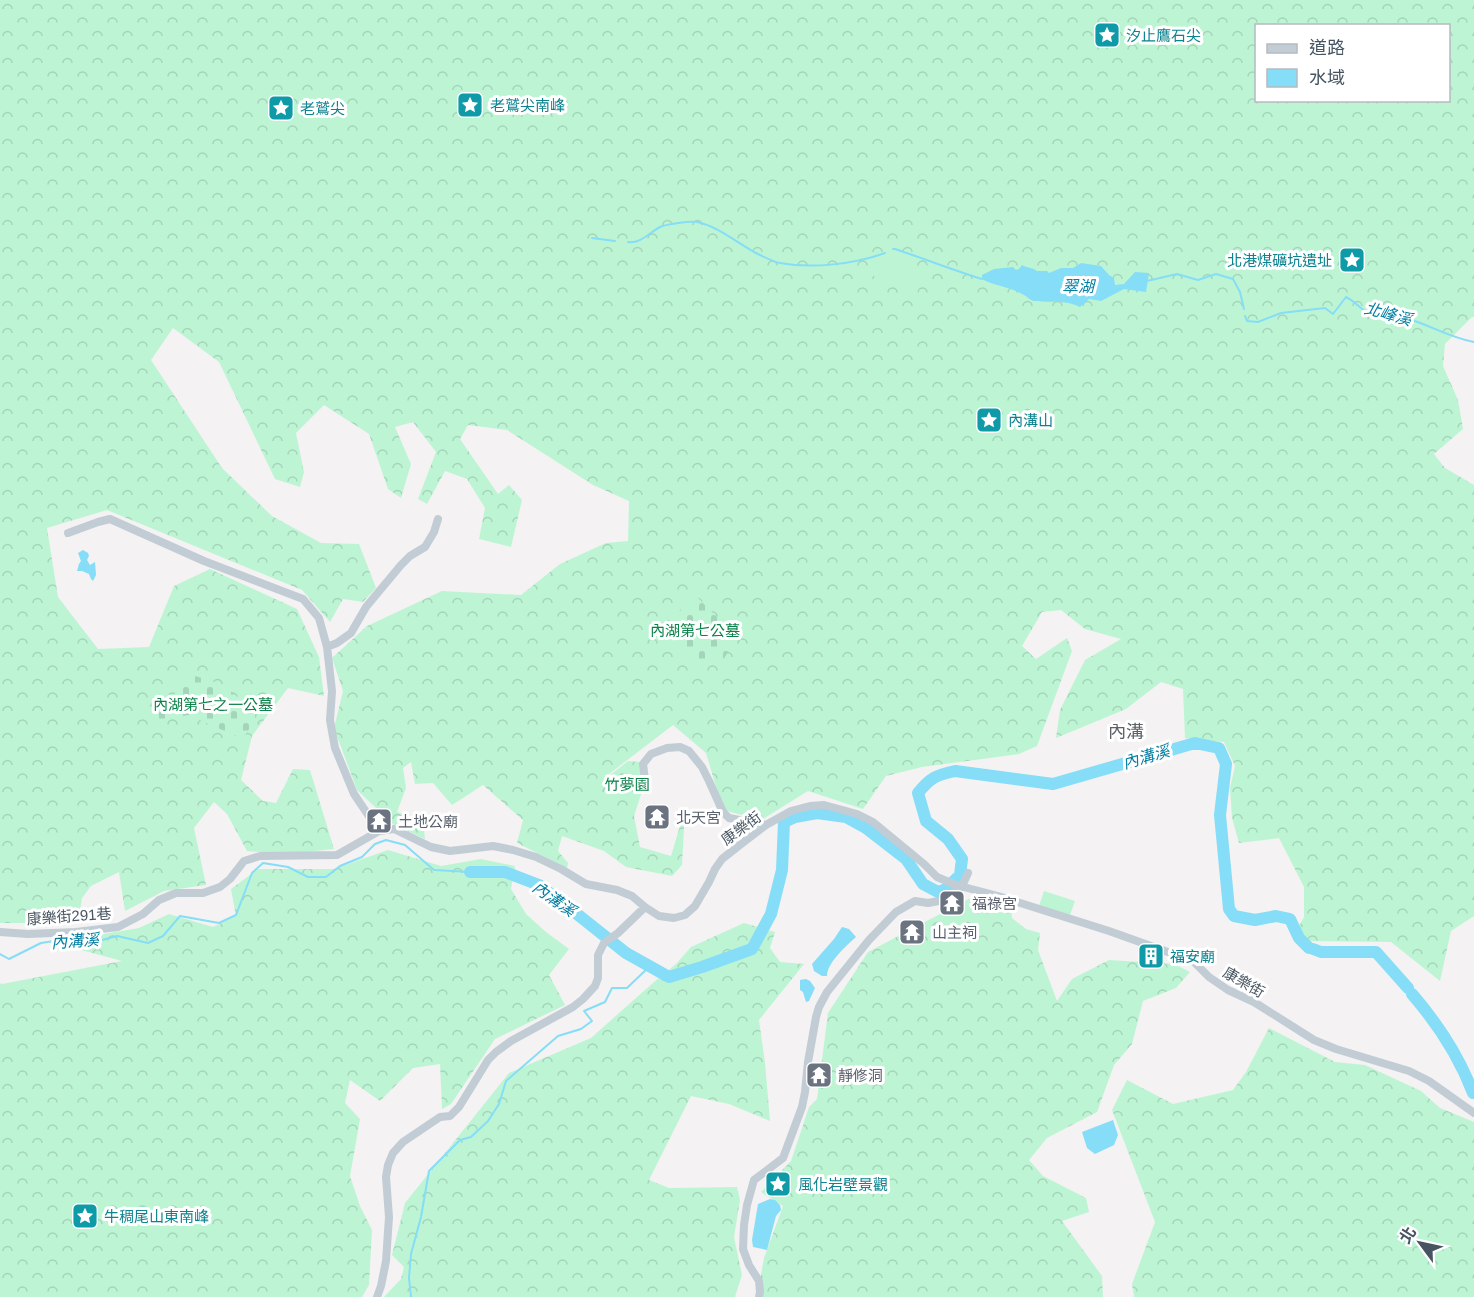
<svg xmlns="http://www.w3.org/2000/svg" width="1474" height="1297" font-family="Arial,'Noto Sans TC',sans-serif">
  <defs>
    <pattern id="forest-crowns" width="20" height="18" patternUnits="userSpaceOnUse" patternTransform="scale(1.5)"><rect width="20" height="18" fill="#bdf5d4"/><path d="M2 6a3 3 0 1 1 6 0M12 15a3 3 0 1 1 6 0" fill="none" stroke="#a4d4b9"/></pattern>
    <pattern id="cemetery-stones" width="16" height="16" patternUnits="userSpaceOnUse" patternTransform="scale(1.5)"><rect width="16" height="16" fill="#bdf5d4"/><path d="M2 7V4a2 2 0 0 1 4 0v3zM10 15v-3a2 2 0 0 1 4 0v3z" fill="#a4d4b9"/></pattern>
  </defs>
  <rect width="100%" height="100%" fill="#f4f2f2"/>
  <path fill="url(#forest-crowns)" fill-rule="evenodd" d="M 0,0 L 1474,0 L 1474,317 L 1472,317 L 1445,344 L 1443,366 L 1458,400 L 1463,429 L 1434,454 L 1445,468 L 1474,485 L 1474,916 L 1451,931 L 1440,981 L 1391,942 L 1306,941 L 1298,928 L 1304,917 L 1304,887 L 1279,838 L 1239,843 L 1232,818 L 1230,788 L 1235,766 L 1224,742 L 1185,738 L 1183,689 L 1161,682 L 1126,709 L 1056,738 L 1060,710 L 1085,660 L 1121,639 L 1085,629 L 1061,610 L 1042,612 L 1022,646 L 1036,659 L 1067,638 L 1072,651 L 1037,746 L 1019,754 L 922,767 L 886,776 L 863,809 L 808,791 L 761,820 L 723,810 L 706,753 L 673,725 L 604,778 L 611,785 L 609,776 L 628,761 L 640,762 L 641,775 L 644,785 L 634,816 L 640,847 L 671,856 L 685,809 L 682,865 L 672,876 L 626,867 L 604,851 L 562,836 L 558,851 L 568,863 L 567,868 L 517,843 L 523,820 L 483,785 L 452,805 L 433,783 L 415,784 L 411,762 L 403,768 L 406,788 L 397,812 L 423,821 L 425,839 L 394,825 L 357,790 L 334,728 L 343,691 L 332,658 L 367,626 L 442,591 L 521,595 L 560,564 L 606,543 L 628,541 L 629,501 L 593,485 L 507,430 L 468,425 L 460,439 L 498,494 L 509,485 L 522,500 L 511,547 L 479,539 L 485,508 L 467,479 L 445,471 L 427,504 L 418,499 L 436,452 L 413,422 L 395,427 L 411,464 L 401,498 L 388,489 L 369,434 L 324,405 L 296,433 L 304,472 L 300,487 L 275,479 L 219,362 L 173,328 L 151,360 L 222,468 L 272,516 L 321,543 L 359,544 L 376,588 L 363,602 L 343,599 L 330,622 L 302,590 L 107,510 L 47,528 L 58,597 L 98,649 L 149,647 L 174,586 L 210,569 L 297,609 L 319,657 L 324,696 L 288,688 L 252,736 L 241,780 L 263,801 L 276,803 L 293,769 L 310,770 L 334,849 L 286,854 L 247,851 L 227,814 L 214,802 L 194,828 L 206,885 L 164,891 L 125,911 L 119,872 L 91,886 L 82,898 L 78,923 L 0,923 ZM 1256,26 L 1448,26 L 1448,100 L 1256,100 Z
    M 388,850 L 441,866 L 481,859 L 515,866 L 511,889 L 526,914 L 546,932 L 569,949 L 549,975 L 565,1005 L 495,1039 L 451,1104 L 442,1109 L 440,1064 L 413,1068 L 380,1101 L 350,1080 L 345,1103 L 360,1119 L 350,1176 L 360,1206 L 372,1230 L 369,1285 L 362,1297 L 0,1297 L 0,983 L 2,984 L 122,961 L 74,948 L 74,939 L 139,928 L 169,914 L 213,927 L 236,916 L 231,889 L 258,869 L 334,869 Z
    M 976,895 L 1011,911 L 1012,918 L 1026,929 L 1040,933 L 1038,950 L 1057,1001 L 1072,979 L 1109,960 L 1174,964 L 1190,972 L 1176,988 L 1143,1001 L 1132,1044 L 1114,1065 L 1097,1112 L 1047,1138 L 1029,1160 L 1043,1176 L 1086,1198 L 1089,1212 L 1062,1221 L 1102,1276 L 1103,1297 L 757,1297 L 764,1258 L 783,1206 L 761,1192 L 791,1161 L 809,1107 L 817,1099 L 828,1013 L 868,952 Z
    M 744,923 L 775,932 L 770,948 L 780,962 L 804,964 L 759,1020 L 765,1063 L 770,1121 L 729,1104 L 691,1096 L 649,1180 L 669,1188 L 737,1187 L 740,1200 L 734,1237 L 742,1275 L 735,1297 L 384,1297 L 401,1279 L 404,1267 L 392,1255 L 405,1203 L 509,1073 L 591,1038 L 654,982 L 676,964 L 691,947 Z
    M 1269,1028 L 1335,1062 L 1365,1065 L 1421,1091 L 1440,1108 L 1474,1122 L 1474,1297 L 1134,1297 L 1132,1284 L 1155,1222 L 1112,1110 L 1127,1080 L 1173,1104 L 1233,1090 L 1246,1072 Z"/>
  <path fill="url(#cemetery-stones)" d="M 696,596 L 724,624 L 731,648 L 722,661 L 696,663 L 664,636 L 665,623 Z
    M 186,673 L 224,685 L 257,715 L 243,739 L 188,715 L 158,721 L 147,711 L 152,702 L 173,697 Z"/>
  <path fill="#bdf5d4" d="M 879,252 L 925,270 L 917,293 L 871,275 Z
    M 1044,891 L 1075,901 L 1070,915 L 1039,906 Z"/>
  <path fill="#85ddf7" d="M 1081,263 L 1101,266 L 1109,275 L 1114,278 L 1115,285 L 1124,284 L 1135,272 L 1149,273 L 1146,292 L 1124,289 L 1101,301 L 1089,299 L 1080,307 C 1064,299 1051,303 1034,301 C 1029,300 1027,296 1022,294 C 1010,287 995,286 982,279 L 982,275 L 994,269 L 1013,267 L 1016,270 L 1019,269 L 1022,265 C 1027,268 1032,267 1037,271 L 1047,271 L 1049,273 L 1061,268 L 1073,268 Z
    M 83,550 L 88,553 L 89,556 L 87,560 L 90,565 L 95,562 L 96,575 L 93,581 L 91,579 L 89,574 L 82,571 L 77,571 L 79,564 L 81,561 L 78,553 Z
    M 842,927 L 849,929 L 856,937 C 846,946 827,963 827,976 L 822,976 L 814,971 L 812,964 L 834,939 Z
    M 806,979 L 810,981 L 815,988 L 809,1001 L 806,1002 L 803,992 L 800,990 L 800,980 Z
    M 1113,1120 L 1118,1135 L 1114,1145 L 1095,1154 L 1087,1148 L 1082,1132 Z
    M 770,1199 L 775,1200 L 780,1205 L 781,1210 L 776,1216 L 767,1250 L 753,1247 L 752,1240 L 758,1204 Z"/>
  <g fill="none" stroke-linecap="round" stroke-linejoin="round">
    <path stroke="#85ddf7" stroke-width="2" d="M 592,238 L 615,241
      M 628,242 C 640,244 649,233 660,227 C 667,224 689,221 697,222 C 717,226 736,242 754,252 C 762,256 771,261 780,263 C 812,269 855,264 885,253
      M 893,249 L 895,249 C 925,259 953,270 982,279
      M 1147,281 L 1177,274 L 1198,280 L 1216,274 L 1233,279 L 1240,292 L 1244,309
      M 1245,316 L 1247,321 L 1258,322 L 1281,313 L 1325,308 L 1333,314 L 1346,297 C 1354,301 1359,307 1365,311 C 1379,318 1397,315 1412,320 C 1433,327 1452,338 1474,342
      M 0,954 L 9,959 L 41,943 L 67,939 L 91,943 L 117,936 L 148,943 L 163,936 L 180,916 L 219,923 L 236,915 L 252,873 L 263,863 L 288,867 L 308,877 L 326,877 L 340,866 L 362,857 L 375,844 L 386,840 L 405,845 L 434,870 L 470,872
      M 411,1297 L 409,1278 L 411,1254 L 421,1217 L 429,1171 L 460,1140 L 471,1137 L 488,1121 L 499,1104 L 506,1081 L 558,1036 L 581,1029 L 592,1021 L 584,1011 L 605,1002 L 612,988 L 627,988 L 650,966"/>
    <path stroke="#85ddf7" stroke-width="12" d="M 470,872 L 505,872 L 539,885 L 577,914 L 626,953 L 669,977 L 702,967 L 752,949 L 771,914 L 782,870 L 784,822 L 795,817 L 817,813 L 846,817 L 866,828 L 906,859 L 923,884 L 938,892 L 946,889 L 957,878
      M 960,875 L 962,859 L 948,839 L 926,821 L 918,793 C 930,778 936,775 955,771 L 1053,784 L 1195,743 L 1219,748 L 1226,764 L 1220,815 L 1229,909 L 1234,916 L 1255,920 L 1276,916 L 1290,919 L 1299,938 L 1309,948
      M 1313,949 L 1321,952 L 1376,952 L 1408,988
      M 1412,994 C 1438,1024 1459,1056 1473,1093"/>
    <path stroke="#c1ccd5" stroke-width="8" d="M 68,533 L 98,522 L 110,519 L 204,561 L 303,599 L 319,618 L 327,647 L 332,691 L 330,720 L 335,748 L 354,794 L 379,831
      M 327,647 L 337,643 L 351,633 L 366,607 L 401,565 L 410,556 L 425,547 L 434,532 L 438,519
      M 645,780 L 643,764 L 651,754 L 667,748 L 680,747 L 689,751 L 702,767 L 709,781 L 723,812 L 729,818 L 766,825
      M 0,932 L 28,934 L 76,932 L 118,927 L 143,914 L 159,900 L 176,893 L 203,893 L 220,887 L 230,879 L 244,861 L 260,856 L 337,855 L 379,831 L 394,829 L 431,847 L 450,851 L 493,846 L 513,850 L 536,857 L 561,869 L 586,884 L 617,890 L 632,896 L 645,907 L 659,916 L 674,918 L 685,915 L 695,906 L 709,882 L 715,869 L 722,859 L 741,844 L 766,825 L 791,811 L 810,806 L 824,805 L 857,814 L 873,822 L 924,864 L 937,877 L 956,885 L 998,896 L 1109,931 L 1193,961 L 1209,977 L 1228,990 L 1254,1002 L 1314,1040 L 1336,1049 L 1409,1071 L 1429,1081 L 1474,1113
      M 377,1297 L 381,1286 L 386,1261 L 389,1217 L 386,1177 L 388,1165 L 393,1153 L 403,1142 L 440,1117 L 450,1116 L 459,1107 L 488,1060 L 496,1052 L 511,1041 L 573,1007 L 583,999 L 595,986 L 598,978 L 598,955 L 604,943 L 618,933 L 645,907
      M 759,1297 L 760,1292 L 759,1281 L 749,1265 L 743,1249 L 744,1225 L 747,1205 L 754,1180 L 783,1158 L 802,1107 L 805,1092 L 808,1062 L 816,1017 L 819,1007 L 827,992 L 869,940 L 896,912 L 915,901 L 928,903 L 944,900 L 962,886 L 968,873"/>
  </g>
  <defs>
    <symbol id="sight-square" viewBox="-11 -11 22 22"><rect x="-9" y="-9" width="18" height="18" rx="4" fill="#0f9aa8" stroke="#fff"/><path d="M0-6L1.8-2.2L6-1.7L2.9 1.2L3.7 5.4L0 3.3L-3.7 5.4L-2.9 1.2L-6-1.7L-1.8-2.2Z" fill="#fff"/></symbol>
    <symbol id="temple-square" viewBox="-11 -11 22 22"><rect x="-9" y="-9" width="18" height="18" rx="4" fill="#6b7280" stroke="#fff"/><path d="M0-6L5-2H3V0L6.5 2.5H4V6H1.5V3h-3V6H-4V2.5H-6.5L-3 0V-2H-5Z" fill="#fff"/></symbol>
    <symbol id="building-square" viewBox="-11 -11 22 22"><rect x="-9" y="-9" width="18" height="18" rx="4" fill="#0f9aa8" stroke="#fff"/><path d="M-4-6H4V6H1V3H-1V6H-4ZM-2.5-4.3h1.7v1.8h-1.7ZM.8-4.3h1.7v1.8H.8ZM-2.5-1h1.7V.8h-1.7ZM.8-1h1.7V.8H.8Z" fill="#fff"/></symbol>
  </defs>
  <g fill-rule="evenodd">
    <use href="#sight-square" x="1092" y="20" width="30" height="30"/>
    <use href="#sight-square" x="455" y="90" width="30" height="30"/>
    <use href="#sight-square" x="266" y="93" width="30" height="30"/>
    <use href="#sight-square" x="1337" y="245" width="30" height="30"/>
    <use href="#sight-square" x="974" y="405" width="30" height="30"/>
    <use href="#temple-square" x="642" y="802" width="30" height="30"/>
    <use href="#temple-square" x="364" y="806" width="30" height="30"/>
    <use href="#temple-square" x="937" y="888" width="30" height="30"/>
    <use href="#temple-square" x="897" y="917" width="30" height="30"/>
    <use href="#building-square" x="1136" y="941" width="30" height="30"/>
    <use href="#temple-square" x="804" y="1060" width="30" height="30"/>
    <use href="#sight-square" x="763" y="1169" width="30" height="30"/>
    <use href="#sight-square" x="70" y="1201" width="30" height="30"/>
  </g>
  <g text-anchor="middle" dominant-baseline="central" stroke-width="6" stroke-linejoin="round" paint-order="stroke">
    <g font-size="15" fill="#0d838f" stroke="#fff" text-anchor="start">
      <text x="1126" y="35">汐止鷹石尖</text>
      <text x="490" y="105">老鷲尖南峰</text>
      <text x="300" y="108">老鷲尖</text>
      <text x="1332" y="260" text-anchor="end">北港煤礦坑遺址</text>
      <text x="1008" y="420">內溝山</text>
      <text x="1170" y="956">福安廟</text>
      <text x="798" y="1184">風化岩壁景觀</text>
      <text x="104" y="1216">牛稠尾山東南峰</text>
    </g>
    <g font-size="15" fill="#0c824a" stroke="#fff">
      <text x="695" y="630">內湖第七公墓</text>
      <text x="213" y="704">內湖第七之一公墓</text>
      <text x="627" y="784">竹夢園</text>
    </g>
    <g font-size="15" fill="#5b616d" stroke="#fff" text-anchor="start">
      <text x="676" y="817">北天宮</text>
      <text x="398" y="821">土地公廟</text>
      <text x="972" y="903">福祿宮</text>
      <text x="932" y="932">山主祠</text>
      <text x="838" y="1075">靜修洞</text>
    </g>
    <g font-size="15" fill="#475562" stroke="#fff">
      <text transform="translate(741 828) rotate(-36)">康樂街</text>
      <text transform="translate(69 916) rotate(-4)">康樂街291巷</text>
      <text transform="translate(1244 982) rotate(30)">康樂街</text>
    </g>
    <g font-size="16" font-style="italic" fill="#037ea2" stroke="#fff">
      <text x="1078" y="286">翠湖</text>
      <text transform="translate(1388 314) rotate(15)">北峰溪</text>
      <text transform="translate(1146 757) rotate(-16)">內溝溪</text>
      <text transform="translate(554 899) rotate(35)">內溝溪</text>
      <text transform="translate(75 941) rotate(-4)">內溝溪</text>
    </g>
    <g font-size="18" fill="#5d6268" stroke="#fff">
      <text x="1126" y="732">內溝</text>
    </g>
  </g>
  <rect x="1255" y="24" width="195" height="78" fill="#ffffff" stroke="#b5bbc0" stroke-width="1.5"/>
  <rect x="1267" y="44" width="30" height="9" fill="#c1ccd5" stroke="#b5bbc0" stroke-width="1.5"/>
  <text x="1309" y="54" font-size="18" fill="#475562">道路</text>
  <rect x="1267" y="69" width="30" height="18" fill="#85ddf7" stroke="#b5bbc0" stroke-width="1.5"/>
  <text x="1309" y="84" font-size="18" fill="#475562">水域</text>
  <g transform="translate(1420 1243) rotate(303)" stroke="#ffffff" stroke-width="4.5" paint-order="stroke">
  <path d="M0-4.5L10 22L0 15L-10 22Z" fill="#475562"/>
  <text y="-9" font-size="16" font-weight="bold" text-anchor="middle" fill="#475562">北</text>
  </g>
</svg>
